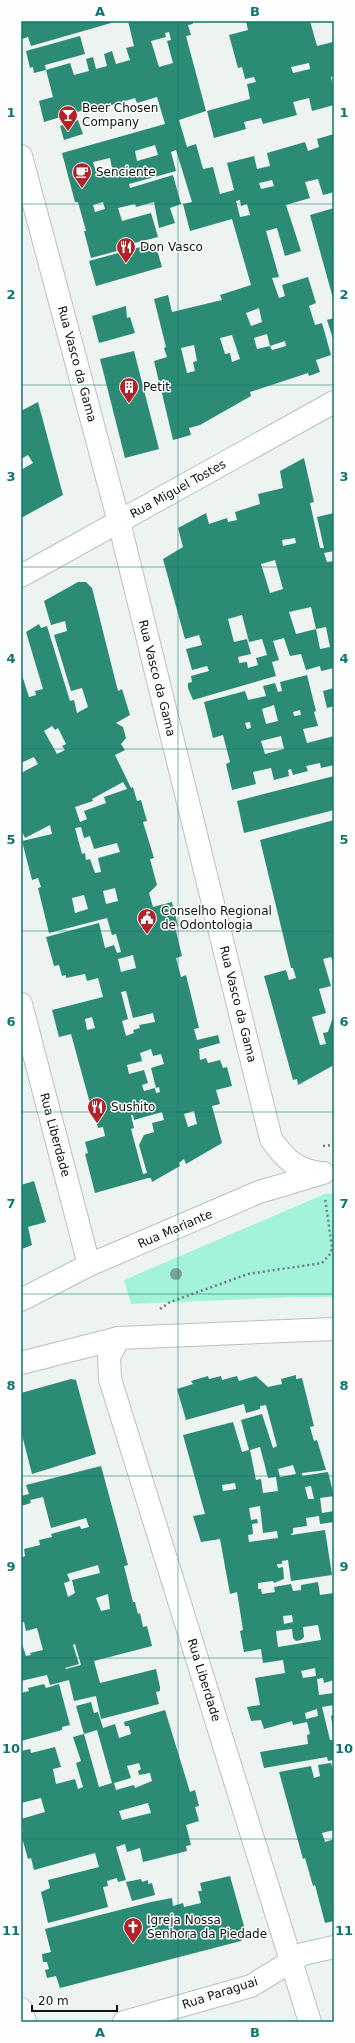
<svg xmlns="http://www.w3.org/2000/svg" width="355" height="2043" font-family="'DejaVu Sans',sans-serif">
  <rect width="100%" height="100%" fill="#ecf3f0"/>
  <path fill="#a3f2dc" d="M 334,1193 L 334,1297 L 294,1297 L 131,1304 L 124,1280 L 325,1194 Z"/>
  <path fill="#2c8b75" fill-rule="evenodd" d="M 21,21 L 118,21 L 31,46 L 28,37 L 22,39 Z
    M 128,21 L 192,21 L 193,24 L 188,25 L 191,35 L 186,36 L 206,111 L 179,120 L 187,147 L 196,144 L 203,169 L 213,167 L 220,194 L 234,190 L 227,163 L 254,156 L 257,169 L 270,166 L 267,153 L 305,142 L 308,151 L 319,147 L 317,139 L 334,134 L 334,192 L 323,195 L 318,179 L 305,182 L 310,198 L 286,205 L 301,251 L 285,256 L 277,228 L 266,231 L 279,277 L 272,278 L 279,298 L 285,296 L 282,285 L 308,277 L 316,303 L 309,306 L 315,325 L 322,323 L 331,355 L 316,360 L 320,372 L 309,376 L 308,373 L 250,392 L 251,396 L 200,425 L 189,428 L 191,435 L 173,440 L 161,389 L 167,387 L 165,381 L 159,382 L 154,361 L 167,357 L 164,348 L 166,347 L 154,299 L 168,295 L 172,312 L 222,300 L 220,295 L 251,285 L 232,219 L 190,231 L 183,204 L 192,202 L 176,150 L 171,152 L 176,171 L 129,184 L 130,188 L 173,175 L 181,204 L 170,208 L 175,223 L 159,228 L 154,202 L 136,207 L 135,204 L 118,208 L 122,221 L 151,213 L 158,237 L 127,245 L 128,248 L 91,258 L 84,231 L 86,231 L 78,202 L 75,202 L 62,153 L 165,124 L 157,97 L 137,103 L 135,98 L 105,107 L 104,104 L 44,122 L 39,101 L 53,97 L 46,70 L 70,63 L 74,75 L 89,71 L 86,59 L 93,57 L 96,69 L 107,66 L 104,54 L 112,51 L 116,64 L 130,60 L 126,48 L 134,46 ZM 169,32 L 171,40 L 167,41 L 173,63 L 159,67 L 151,41 L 166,37 L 165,33 ZM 155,145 L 158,155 L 137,161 L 135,151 ZM 110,158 L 112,168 L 96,172 L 93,162 ZM 272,180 L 274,186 L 261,189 L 259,183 ZM 240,200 L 241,206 L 247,204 L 250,215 L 240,217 L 236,201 ZM 103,202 L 105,209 L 95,212 L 93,205 ZM 259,308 L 262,322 L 251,326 L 246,313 ZM 267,334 L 270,346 L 285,341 L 286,346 L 272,350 L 270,346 L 257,349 L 254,338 ZM 232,335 L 240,359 L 232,362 L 230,353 L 225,354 L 220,338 ZM 194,345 L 197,361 L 193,362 L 195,371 L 187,373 L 181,348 Z
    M 246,21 L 310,21 L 317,46 L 333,42 L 334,76 L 331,77 L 334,89 L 334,105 L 312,111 L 309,98 L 293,102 L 297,115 L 263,124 L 261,118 L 244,122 L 246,129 L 214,138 L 207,111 L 250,99 L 247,84 L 256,82 L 254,77 L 245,79 L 242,67 L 238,68 L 229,35 L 248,30 ZM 309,63 L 310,69 L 293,73 L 291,67 Z
    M 80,36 L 85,54 L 45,65 L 46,70 L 34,73 L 33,67 L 30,68 L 26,51 Z
    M 78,120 L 83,134 L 64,140 L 60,126 Z
    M 334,208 L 334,302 L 310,215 Z
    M 155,243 L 162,267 L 96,286 L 89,261 Z
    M 126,306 L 127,318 L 130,317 L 135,333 L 99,343 L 92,316 Z
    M 334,318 L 334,342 L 327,320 Z
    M 134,351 L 159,449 L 125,458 L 100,359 Z
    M 38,402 L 63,495 L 21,518 L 21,470 L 33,463 L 28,455 L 21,459 L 21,411 Z
    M 304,458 L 314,502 L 310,503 L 320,548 L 324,548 L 317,517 L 334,513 L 334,551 L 324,553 L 327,562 L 334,561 L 334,668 L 321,671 L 320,666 L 306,670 L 301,654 L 290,656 L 284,638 L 273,641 L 279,660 L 272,662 L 276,676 L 193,700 L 188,688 L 188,683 L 192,682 L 191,676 L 209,671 L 207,666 L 192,670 L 186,649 L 202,645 L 199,635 L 185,639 L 163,559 L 183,547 L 178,528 L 206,513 L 209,524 L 227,518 L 228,522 L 237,520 L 235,512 L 260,504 L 258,494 L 283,488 L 280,471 ZM 295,538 L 296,543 L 283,546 L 282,540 ZM 275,560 L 283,589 L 270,593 L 261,564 ZM 311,607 L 316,629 L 296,634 L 289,612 ZM 242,615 L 249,642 L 262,639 L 267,655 L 256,658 L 258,665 L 248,668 L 247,662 L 239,663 L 238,657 L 251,654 L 247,639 L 234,642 L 228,619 ZM 326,627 L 330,647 L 320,649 L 316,629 Z
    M 78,582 L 86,582 L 92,588 L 118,691 L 122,689 L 130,715 L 116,723 L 123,727 L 126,738 L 121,744 L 125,750 L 115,755 L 131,788 L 133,787 L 137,801 L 141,800 L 147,821 L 143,822 L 154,858 L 150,859 L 157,885 L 149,893 L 153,907 L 172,902 L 178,926 L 175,927 L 182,956 L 176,958 L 181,977 L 186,975 L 199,1028 L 194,1029 L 197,1040 L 218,1035 L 220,1043 L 199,1049 L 200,1060 L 206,1058 L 208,1063 L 220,1060 L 223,1068 L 227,1067 L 232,1086 L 216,1090 L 220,1104 L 212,1106 L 222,1143 L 186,1164 L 184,1159 L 179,1163 L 180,1166 L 152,1182 L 151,1178 L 148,1178 L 95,1193 L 85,1154 L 88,1153 L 85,1142 L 105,1136 L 103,1127 L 98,1128 L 92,1108 L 97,1107 L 96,1105 L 91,1107 L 71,1034 L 59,1037 L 52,1010 L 103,997 L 98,978 L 87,981 L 85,974 L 66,978 L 66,975 L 62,976 L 59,965 L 54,966 L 46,937 L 99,923 L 105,948 L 114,945 L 117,953 L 121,952 L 116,934 L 112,935 L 107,918 L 49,933 L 38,888 L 41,887 L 38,878 L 32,880 L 22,841 L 52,834 L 50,825 L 25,838 L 21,829 L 21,773 L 38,764 L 34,757 L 21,763 L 21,672 L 29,697 L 36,695 L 35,691 L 43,689 L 26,632 L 39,624 L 41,628 L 47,626 L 70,701 L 74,700 L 77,713 L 88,707 L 82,688 L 71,691 L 54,635 L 67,631 L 65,621 L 51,625 L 44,601 ZM 52,726 L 55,730 L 58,728 L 66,744 L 62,746 L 65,750 L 57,754 L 44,731 ZM 123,782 L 127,789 L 104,797 L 106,803 L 84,811 L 87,819 L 80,822 L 75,807 L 93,801 L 92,799 ZM 81,827 L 84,838 L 90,836 L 94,849 L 117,843 L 120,852 L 98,858 L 101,872 L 95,873 L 90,859 L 86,860 L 85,853 L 82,854 L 75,828 ZM 115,888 L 118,901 L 106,904 L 103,891 ZM 84,895 L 88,909 L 75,913 L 72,898 ZM 133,955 L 136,968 L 121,972 L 118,959 ZM 126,991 L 133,1018 L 153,1013 L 155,1022 L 139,1025 L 140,1028 L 133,1030 L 134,1033 L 126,1036 L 122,1021 L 128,1019 L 121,992 ZM 92,1017 L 95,1028 L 87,1030 L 85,1019 ZM 151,1049 L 153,1056 L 161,1054 L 164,1064 L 151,1068 L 156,1088 L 159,1087 L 160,1092 L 156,1093 L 155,1088 L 144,1091 L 142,1085 L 148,1083 L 144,1070 L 129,1074 L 127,1065 L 142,1061 L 140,1053 ZM 194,1111 L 197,1124 L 188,1127 L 184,1114 ZM 162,1112 L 164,1120 L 152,1123 L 154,1132 L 144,1135 L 139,1145 L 147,1173 L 143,1174 L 131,1129 L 134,1128 L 131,1115 L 133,1115 L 134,1120 Z
    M 307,675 L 316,711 L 314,712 L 318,726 L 303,729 L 307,743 L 334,736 L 334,765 L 321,768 L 320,763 L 306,766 L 308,771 L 293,775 L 291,769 L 288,770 L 289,776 L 274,780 L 271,768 L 253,772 L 256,784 L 232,790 L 226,764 L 230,762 L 223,735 L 213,738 L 204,702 L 245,691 L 248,700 L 266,696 L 263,686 L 275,683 L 278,692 L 282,691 L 280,682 ZM 274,705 L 278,721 L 266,724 L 262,709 ZM 300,710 L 301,715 L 294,716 L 293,712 ZM 250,722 L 251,728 L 247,729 L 245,723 ZM 281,736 L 284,749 L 265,754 L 261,741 Z
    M 334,688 L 334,706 L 327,708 L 323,691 Z
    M 334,776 L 334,810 L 244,833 L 237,801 Z
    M 334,820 L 334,964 L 331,957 L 323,959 L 331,986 L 319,989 L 326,1013 L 312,1017 L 320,1045 L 326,1044 L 323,1033 L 328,1032 L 334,1014 L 334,1065 L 298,1085 L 297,1079 L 293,1080 L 264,976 L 286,970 L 289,980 L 296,978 L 293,968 L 291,968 L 260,840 Z
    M 34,1181 L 46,1222 L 28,1227 L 32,1245 L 22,1249 L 21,1185 Z
    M 296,1375 L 296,1379 L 302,1378 L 314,1426 L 310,1427 L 314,1441 L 317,1440 L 326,1470 L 302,1473 L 302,1476 L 328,1472 L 334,1496 L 320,1498 L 322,1513 L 334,1511 L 334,1522 L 320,1524 L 319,1516 L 306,1518 L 307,1526 L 293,1528 L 293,1533 L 291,1534 L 291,1535 L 325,1530 L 332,1575 L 291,1581 L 288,1560 L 282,1561 L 282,1564 L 277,1564 L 278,1568 L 283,1567 L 284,1579 L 274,1583 L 273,1581 L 258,1583 L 258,1589 L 261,1589 L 262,1594 L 275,1592 L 274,1587 L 291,1584 L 293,1591 L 301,1590 L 301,1585 L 318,1582 L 320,1595 L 334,1593 L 334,1680 L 324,1683 L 323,1678 L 317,1679 L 319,1695 L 334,1693 L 334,1705 L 322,1707 L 330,1740 L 334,1740 L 334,1760 L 328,1761 L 327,1757 L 264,1768 L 260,1752 L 308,1744 L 307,1735 L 310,1734 L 307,1722 L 293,1725 L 292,1721 L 264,1729 L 261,1720 L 251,1721 L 247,1707 L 260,1705 L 255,1678 L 285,1673 L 283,1660 L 263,1663 L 261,1649 L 244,1652 L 240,1631 L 243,1630 L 237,1592 L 230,1594 L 220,1539 L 201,1542 L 193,1516 L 205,1514 L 183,1435 L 233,1422 L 242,1452 L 249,1450 L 241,1420 L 262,1414 L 273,1448 L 277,1446 L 266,1405 L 260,1406 L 260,1409 L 246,1413 L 244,1404 L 186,1420 L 177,1389 L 193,1384 L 191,1381 L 208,1376 L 209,1379 L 221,1376 L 222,1380 L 237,1376 L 239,1381 L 256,1376 L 268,1387 L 282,1384 L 281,1379 ZM 260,1447 L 268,1478 L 276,1477 L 278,1491 L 263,1493 L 261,1479 L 256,1480 L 250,1450 ZM 293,1465 L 296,1474 L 280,1477 L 278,1469 ZM 235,1483 L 236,1489 L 223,1491 L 222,1485 ZM 311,1486 L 314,1499 L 308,1499 L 305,1487 ZM 260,1506 L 263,1533 L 277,1531 L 278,1538 L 249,1542 L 248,1535 L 253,1534 L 252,1524 L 258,1523 L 257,1519 L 251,1520 L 249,1508 ZM 292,1615 L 293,1622 L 284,1624 L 283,1616 ZM 318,1625 L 321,1640 L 278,1647 L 276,1631 L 292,1629 L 293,1638 L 296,1641 L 301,1640 L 304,1637 L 303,1627 ZM 315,1668 L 316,1676 L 303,1678 L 301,1671 ZM 317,1709 L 318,1716 L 306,1719 L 305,1713 Z
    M 71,1379 L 76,1380 L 96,1454 L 32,1474 L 21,1431 L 21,1393 Z
    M 101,1466 L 128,1565 L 124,1566 L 133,1602 L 135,1602 L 138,1614 L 140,1613 L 143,1627 L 147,1626 L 152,1646 L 94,1661 L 100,1683 L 156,1669 L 160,1687 L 160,1691 L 156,1692 L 159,1704 L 101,1719 L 96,1696 L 74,1701 L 69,1680 L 50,1685 L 47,1675 L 21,1681 L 21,1641 L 26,1656 L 31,1655 L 30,1653 L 43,1650 L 37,1628 L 26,1631 L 24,1622 L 21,1622 L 21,1558 L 25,1556 L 24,1549 L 40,1545 L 39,1540 L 52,1537 L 51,1534 L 80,1526 L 81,1529 L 89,1527 L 86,1518 L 51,1528 L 43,1497 L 30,1500 L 31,1503 L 21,1506 L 21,1496 L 29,1494 L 26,1485 ZM 98,1565 L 100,1573 L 72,1580 L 75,1593 L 68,1597 L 64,1583 L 70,1581 L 67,1574 ZM 108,1594 L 110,1609 L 101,1611 L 96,1598 ZM 75,1644 L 81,1665 L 66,1669 L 65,1668 L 79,1664 L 73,1645 Z
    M 44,1684 L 46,1688 L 59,1684 L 70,1725 L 62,1727 L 62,1730 L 21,1741 L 21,1693 L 29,1691 L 28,1688 Z
    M 91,1702 L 94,1713 L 98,1712 L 103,1728 L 115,1724 L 119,1738 L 131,1734 L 129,1726 L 125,1726 L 124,1722 L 165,1710 L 190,1792 L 195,1790 L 199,1806 L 195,1807 L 199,1821 L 186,1825 L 191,1845 L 186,1846 L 187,1851 L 143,1862 L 140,1848 L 127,1852 L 125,1844 L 116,1847 L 126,1880 L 118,1882 L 117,1878 L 107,1881 L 108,1886 L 103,1887 L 108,1907 L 48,1923 L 41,1892 L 50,1888 L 48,1880 L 99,1867 L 95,1853 L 34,1870 L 31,1858 L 28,1859 L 21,1834 L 23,1831 L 21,1819 L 45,1812 L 41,1798 L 21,1803 L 21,1751 L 30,1749 L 31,1753 L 55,1747 L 61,1767 L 53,1769 L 56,1784 L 75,1779 L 78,1789 L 83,1787 L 76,1763 L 81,1761 L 73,1737 L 84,1734 L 99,1787 L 112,1783 L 97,1730 L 84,1734 L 76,1706 ZM 139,1763 L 141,1769 L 138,1771 L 139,1775 L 150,1773 L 152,1781 L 135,1788 L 134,1785 L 116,1790 L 114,1783 L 131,1778 L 127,1766 ZM 148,1803 L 151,1813 L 122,1820 L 119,1811 Z
    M 334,1715 L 334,1729 L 333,1729 L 331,1716 Z
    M 331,1763 L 334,1772 L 334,1830 L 322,1833 L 325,1842 L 334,1839 L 334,1921 L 325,1923 L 315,1885 L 313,1886 L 305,1858 L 303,1859 L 279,1772 L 311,1766 L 314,1778 L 320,1776 L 318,1765 Z
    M 230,1876 L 246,1933 L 241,1941 L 60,1988 L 56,1976 L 47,1978 L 45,1970 L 49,1969 L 47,1962 L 43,1962 L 42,1954 L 51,1952 L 45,1929 L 151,1902 L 172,1898 L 173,1906 L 183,1903 L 184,1907 L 201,1903 L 198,1891 L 202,1891 L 200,1883 Z
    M 141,1879 L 142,1882 L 148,1880 L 148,1884 L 152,1883 L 155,1895 L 132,1901 L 126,1882 Z"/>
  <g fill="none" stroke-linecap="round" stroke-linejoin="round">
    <defs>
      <path id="street" d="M 21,1004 L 89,1265
        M 119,1338 L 109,1357 L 110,1379 L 310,2022
        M 21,2009 L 25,2022
        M 124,2022 L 251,1986 L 303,1954 L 334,1947"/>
      <path id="secondary" d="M 21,156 L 119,522 L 271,1139 C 284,1158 297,1171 321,1173
        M 21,576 L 334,402
        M 21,1300 L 89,1265 L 259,1192 L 323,1173
        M 21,1363 L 119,1338 L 334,1329"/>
    </defs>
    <use href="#street" stroke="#bac0be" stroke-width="24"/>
    <use href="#secondary" stroke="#bac0be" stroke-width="24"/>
    <path stroke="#767a78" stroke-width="2.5" stroke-dasharray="2 3" stroke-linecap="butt" d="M 323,1146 L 334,1145
      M 160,1309 L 170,1302 L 248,1274 L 322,1263 L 331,1253 L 332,1247 L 325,1198"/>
    <use href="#street" stroke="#fff" stroke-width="22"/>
    <use href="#secondary" stroke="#fff" stroke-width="22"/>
  </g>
  <circle fill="#78a399" cx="176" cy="1274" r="6"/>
  <path fill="none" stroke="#0f766e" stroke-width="1" stroke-opacity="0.55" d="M 178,21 L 178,2022M 21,204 L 334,204M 21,385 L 334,385M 21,567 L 334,567M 21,749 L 334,749M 21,931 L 334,931M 21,1112 L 334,1112M 21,1294 L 334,1294M 21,1476 L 334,1476M 21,1658 L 334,1658M 21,1839 L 334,1839"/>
  <defs>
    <symbol id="bar-pin" viewBox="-11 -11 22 30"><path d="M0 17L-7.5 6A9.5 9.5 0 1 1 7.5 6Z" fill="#b32229" stroke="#fcfffe"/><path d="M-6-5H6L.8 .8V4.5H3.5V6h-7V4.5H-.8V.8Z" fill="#fff"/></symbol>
    <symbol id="cafe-pin" viewBox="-11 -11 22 30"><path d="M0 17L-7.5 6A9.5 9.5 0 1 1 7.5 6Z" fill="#b32229" stroke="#fcfffe"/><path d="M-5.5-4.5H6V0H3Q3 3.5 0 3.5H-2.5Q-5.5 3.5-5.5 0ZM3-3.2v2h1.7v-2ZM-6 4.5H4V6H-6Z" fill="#fff"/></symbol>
    <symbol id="restaurant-pin" viewBox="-11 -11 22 30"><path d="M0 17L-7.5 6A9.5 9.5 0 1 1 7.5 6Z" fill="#b32229" stroke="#fcfffe"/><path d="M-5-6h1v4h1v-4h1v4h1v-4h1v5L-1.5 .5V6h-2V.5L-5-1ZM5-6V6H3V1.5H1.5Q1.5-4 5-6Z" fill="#fff"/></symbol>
    <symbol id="building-pin" viewBox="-11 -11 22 30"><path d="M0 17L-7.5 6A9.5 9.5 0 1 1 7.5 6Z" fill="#b32229" stroke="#fcfffe"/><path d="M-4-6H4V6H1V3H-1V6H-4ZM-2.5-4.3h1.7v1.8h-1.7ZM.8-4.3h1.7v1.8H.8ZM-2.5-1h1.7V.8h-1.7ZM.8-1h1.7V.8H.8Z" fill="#fff"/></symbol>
    <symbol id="civic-pin" viewBox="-11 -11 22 30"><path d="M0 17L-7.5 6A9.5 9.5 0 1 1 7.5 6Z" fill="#b32229" stroke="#fcfffe"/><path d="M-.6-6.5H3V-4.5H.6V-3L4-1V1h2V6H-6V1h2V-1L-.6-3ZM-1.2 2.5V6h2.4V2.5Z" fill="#fff"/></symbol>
    <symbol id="church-pin" viewBox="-11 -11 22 30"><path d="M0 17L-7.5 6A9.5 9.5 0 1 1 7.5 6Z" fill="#b32229" stroke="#fcfffe"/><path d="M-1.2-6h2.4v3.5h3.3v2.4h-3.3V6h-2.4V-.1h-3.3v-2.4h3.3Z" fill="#fff"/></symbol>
  </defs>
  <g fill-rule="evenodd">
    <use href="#bar-pin" x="57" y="104" width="22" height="30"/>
    <use href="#cafe-pin" x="71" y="161" width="22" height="30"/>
    <use href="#restaurant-pin" x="115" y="236" width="22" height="30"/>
    <use href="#building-pin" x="118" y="376" width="22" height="30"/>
    <use href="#civic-pin" x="136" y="907" width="22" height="30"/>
    <use href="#restaurant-pin" x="86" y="1096" width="22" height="30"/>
    <use href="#church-pin" x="122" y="1916" width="22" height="30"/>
  </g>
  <g text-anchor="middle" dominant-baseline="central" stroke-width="3" stroke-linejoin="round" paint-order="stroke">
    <g font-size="12" fill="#101211" stroke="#fcfffe" text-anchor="start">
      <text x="82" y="108">Beer Chosen<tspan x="82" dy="14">Company</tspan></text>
      <text x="96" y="172">Senciente</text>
      <text x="140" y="247">Don Vasco</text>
      <text x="143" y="387">Petit</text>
      <text x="161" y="911">Conselho Regional<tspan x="161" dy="14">de Odontologia</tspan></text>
      <text x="111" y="1107">Sushito</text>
      <text x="147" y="1920">Igreja Nossa<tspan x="147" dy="14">Senhora da Piedade</tspan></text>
    </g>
    <g font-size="12" fill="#101211" stroke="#fcfffe">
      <text transform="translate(77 364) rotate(75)">Rua Vasco da Gama</text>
      <text transform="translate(178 489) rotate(-29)">Rua Miguel Tostes</text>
      <text transform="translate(157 678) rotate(76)">Rua Vasco da Gama</text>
      <text transform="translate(238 1004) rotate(76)">Rua Vasco da Gama</text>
      <text transform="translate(55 1135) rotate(75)">Rua Liberdade</text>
      <text transform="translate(175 1229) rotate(-23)">Rua Mariante</text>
      <text transform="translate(204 1680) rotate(73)">Rua Liberdade</text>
      <text transform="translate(220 1993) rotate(-18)">Rua Paraguai</text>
    </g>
  </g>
  <rect width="355" height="2043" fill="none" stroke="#fcfffe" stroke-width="44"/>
  <path d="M32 2005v6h85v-6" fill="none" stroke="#101211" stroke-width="2"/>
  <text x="38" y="2005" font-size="12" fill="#101211" stroke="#fcfffe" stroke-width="3" paint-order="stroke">20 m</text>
  <rect x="22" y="22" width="311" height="1999" fill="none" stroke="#0f766e" stroke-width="1.5"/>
  <g font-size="13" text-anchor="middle" font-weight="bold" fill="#0f766e">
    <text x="100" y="16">A</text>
    <text x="255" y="16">B</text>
    <text x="11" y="117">1</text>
    <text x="344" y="117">1</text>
    <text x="11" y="299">2</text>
    <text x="344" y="299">2</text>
    <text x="11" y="481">3</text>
    <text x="344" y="481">3</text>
    <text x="11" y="663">4</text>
    <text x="344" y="663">4</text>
    <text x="11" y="844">5</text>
    <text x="344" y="844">5</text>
    <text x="11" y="1026">6</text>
    <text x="344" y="1026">6</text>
    <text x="11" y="1208">7</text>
    <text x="344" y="1208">7</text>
    <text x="11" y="1390">8</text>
    <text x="344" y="1390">8</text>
    <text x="11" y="1571">9</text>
    <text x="344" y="1571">9</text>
    <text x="11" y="1753">10</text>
    <text x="344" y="1753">10</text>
    <text x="11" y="1935">11</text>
    <text x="344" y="1935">11</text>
    <text x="100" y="2037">A</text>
    <text x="255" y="2037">B</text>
  </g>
</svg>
